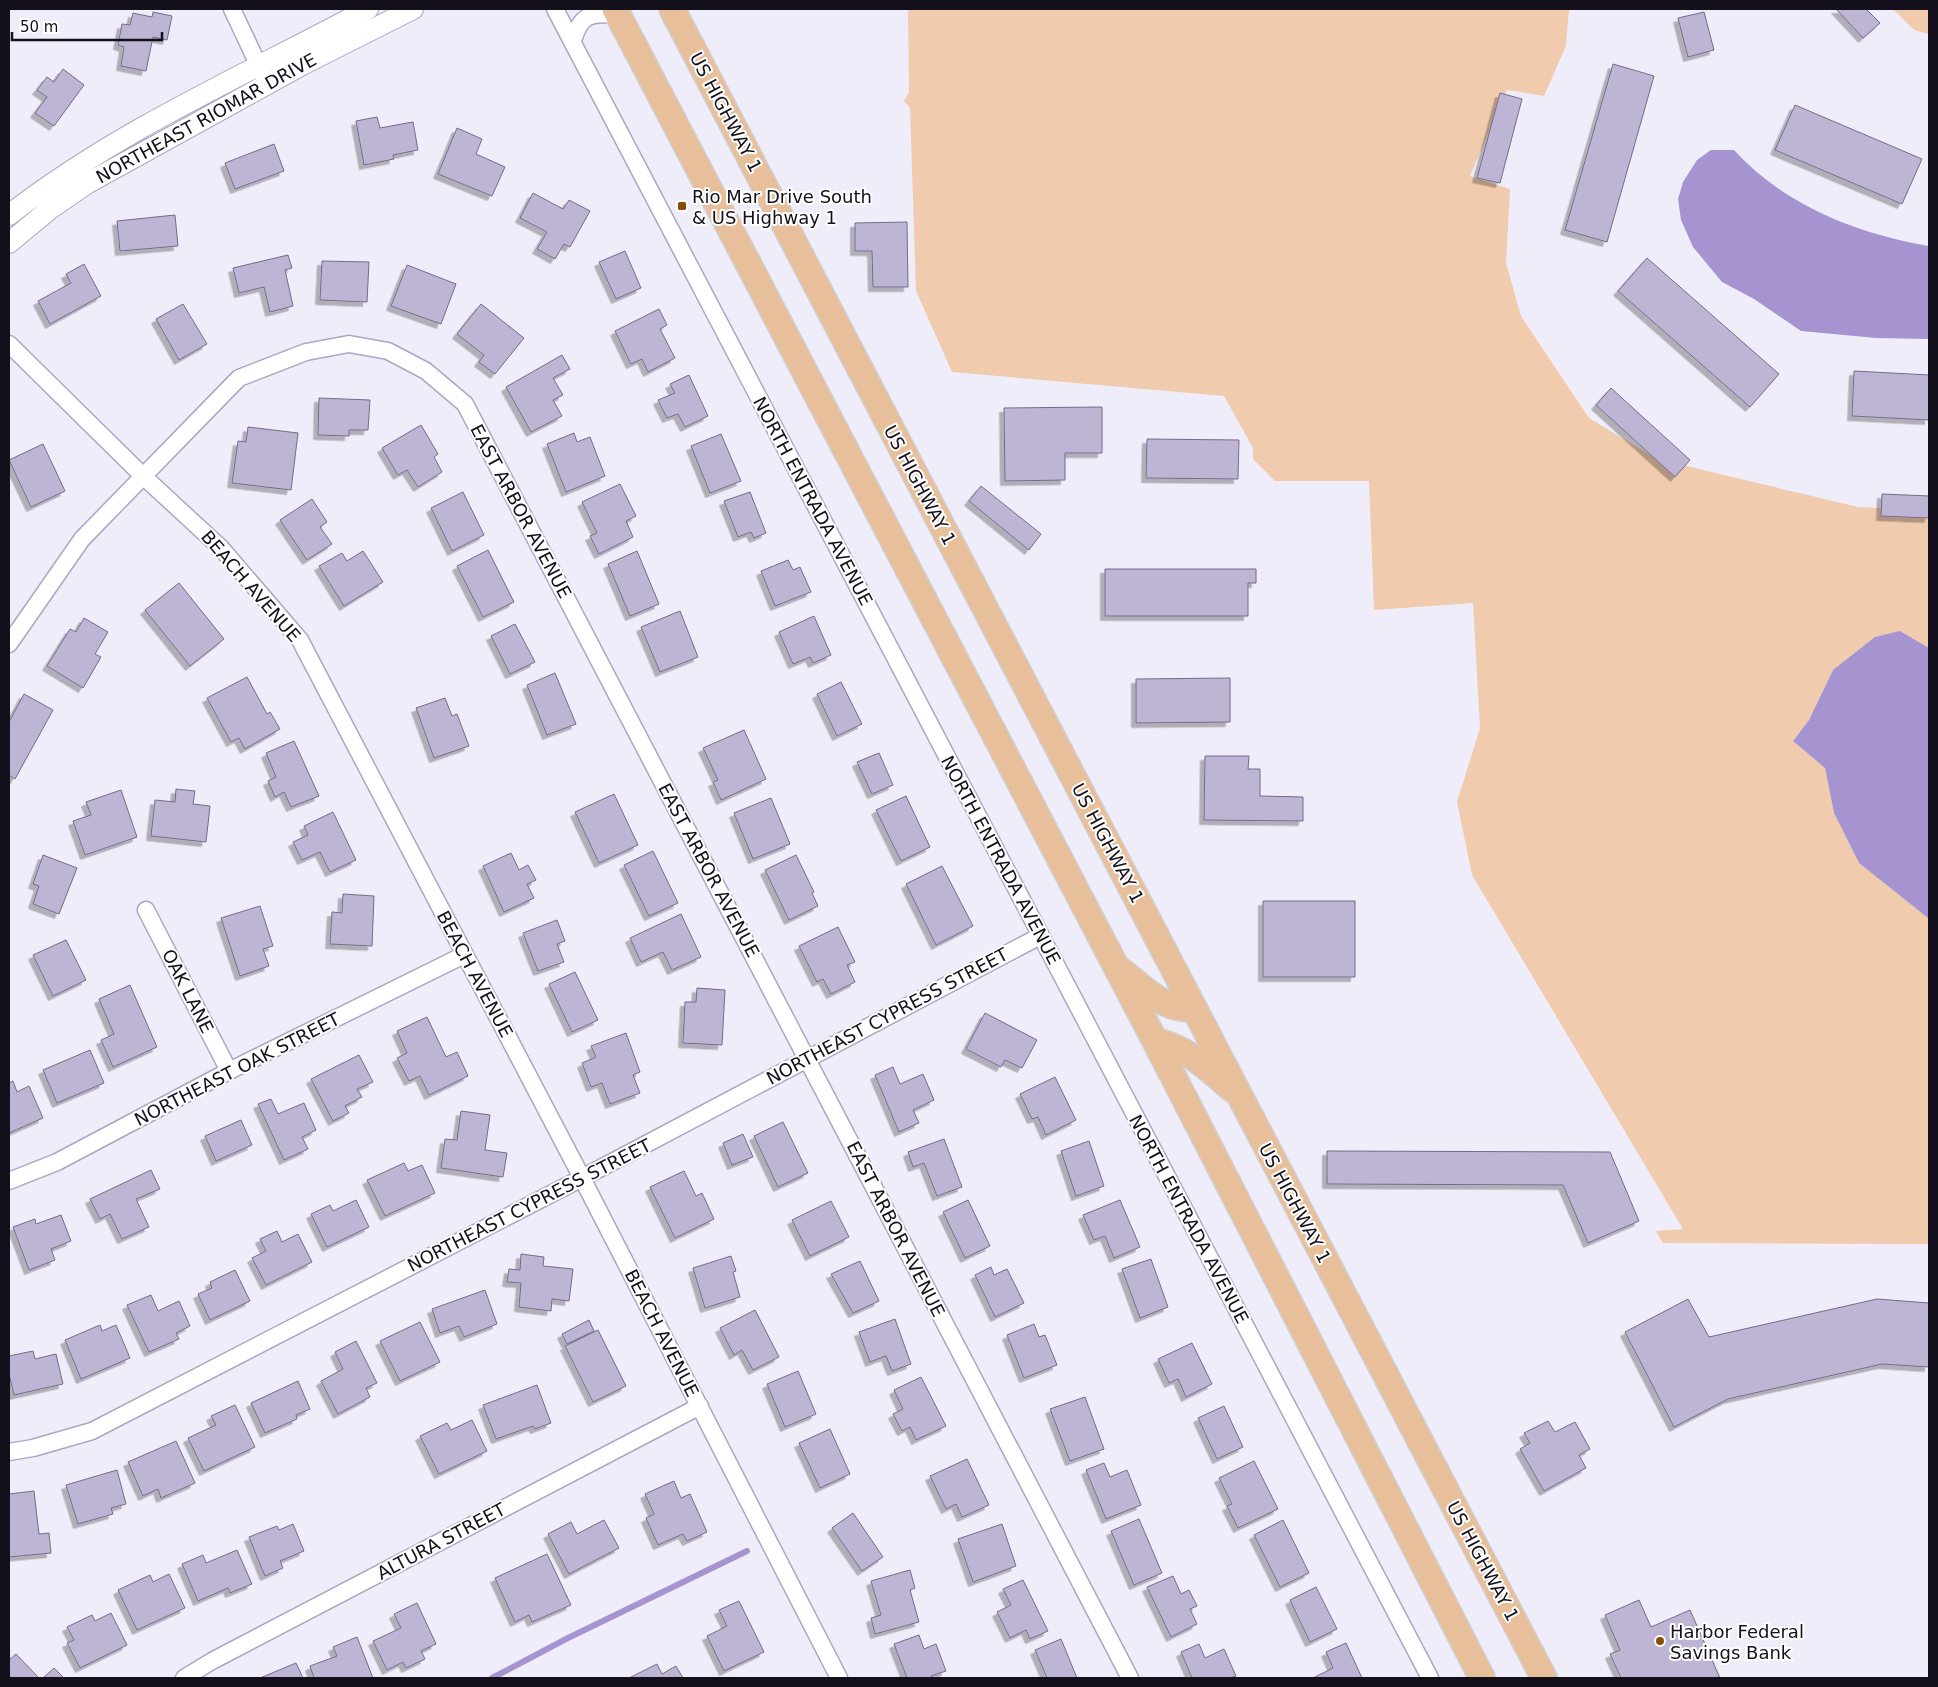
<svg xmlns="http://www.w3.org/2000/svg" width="1938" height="1687" font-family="'DejaVu Sans',sans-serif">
  <defs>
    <filter id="shadow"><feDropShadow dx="-4.5" dy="4.5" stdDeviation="0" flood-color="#0004"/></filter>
  </defs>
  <rect width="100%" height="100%" fill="#f0edfa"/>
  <path fill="#f0cbae" d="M 908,9 L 1569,9 L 1566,46 L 1544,96 L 1507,90 L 1470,176 L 1510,189 L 1506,263 L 1521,316 L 1589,418 L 1657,459 L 1858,507 L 1929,510 L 1929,648 L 1900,631 L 1833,670 L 1809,720 L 1793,741 L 1825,768 L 1834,813 L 1859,863 L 1928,918 L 1929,1244 L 1663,1243 L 1656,1231 L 1683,1229 L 1472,875 L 1457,802 L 1480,728 L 1473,603 L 1374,610 L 1369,481 L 1275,481 L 1253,459 L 1253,448 L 1224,396 L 952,372 L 916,291 L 910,108 L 904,101 L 909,92 Z
    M 1893,9 L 1929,9 L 1929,34 L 1914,30 Z"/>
  <path fill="#a694d0" d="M 1711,150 L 1734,150 C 1784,205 1857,234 1929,246 L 1929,339 L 1876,338 L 1801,331 L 1754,299 L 1722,282 L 1693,247 L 1681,220 L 1678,199 L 1683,182 L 1697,160 Z
    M 1900,631 L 1929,648 L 1929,923 L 1928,918 L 1859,863 L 1834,813 L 1825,768 L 1793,741 L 1809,720 L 1833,670 L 1875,637 Z"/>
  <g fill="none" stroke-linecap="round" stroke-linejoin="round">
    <path stroke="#a694d0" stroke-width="6" d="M 492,1678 L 568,1638 L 747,1551"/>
  </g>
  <path fill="#beb5d5" stroke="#736b88" filter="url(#shadow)" d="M 1836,9 L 1866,9 L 1880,23 L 1863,38 Z
    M 153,12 L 172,16 L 167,40 L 153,37 L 146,71 L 121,66 L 124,47 L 118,45 L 122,24 L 130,25 L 133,13 L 152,17 Z
    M 1704,12 L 1714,50 L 1688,57 L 1678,18 Z
    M 1613,64 L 1654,76 L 1607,242 L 1565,230 Z
    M 63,69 L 84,85 L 54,126 L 35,113 L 47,97 L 37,90 L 47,77 L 54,82 Z
    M 1500,93 L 1522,99 L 1500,183 L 1477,178 Z
    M 1795,105 L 1922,159 L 1902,204 L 1775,150 Z
    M 377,117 L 380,128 L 413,122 L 418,150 L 393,155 L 394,159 L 364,165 L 356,121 Z
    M 457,128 L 482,139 L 476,154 L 505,167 L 492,196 L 438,174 Z
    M 274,144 L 284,171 L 235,189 L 225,163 Z
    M 533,193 L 563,209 L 569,200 L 590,211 L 570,247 L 564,244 L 555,259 L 537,249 L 547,232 L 520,218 Z
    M 175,215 L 178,246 L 120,251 L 117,221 Z
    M 907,222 L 908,287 L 873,287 L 872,251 L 855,251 L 855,223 Z
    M 625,251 L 641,288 L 616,299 L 599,262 Z
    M 288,255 L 292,268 L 285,270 L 293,306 L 270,312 L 264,287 L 239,293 L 233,268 Z
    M 1647,258 L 1779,374 L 1750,407 L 1618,291 Z
    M 322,261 L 369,262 L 367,302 L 320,300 Z
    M 84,264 L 101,296 L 50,324 L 38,301 L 71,283 L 66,274 Z
    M 407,265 L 456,284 L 441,324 L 391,306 Z
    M 183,304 L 207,344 L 179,360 L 156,319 Z
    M 481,304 L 524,338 L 495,374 L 479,362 L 484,355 L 457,334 Z
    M 659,309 L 667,325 L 660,329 L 675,358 L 648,372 L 642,359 L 631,364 L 615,331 Z
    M 562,355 L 570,369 L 553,378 L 563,395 L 553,400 L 562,416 L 531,432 L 506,387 Z
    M 1854,371 L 1929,375 L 1929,420 L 1852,416 Z
    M 689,375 L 708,416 L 685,427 L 678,414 L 667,418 L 658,400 L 675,393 L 670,384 Z
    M 1611,388 L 1690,460 L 1675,477 L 1596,405 Z
    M 319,398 L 370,400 L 368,430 L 349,430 L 349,436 L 318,435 Z
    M 1102,407 L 1102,453 L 1065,453 L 1065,480 L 1005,481 L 1004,408 Z
    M 421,425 L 438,454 L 434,457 L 442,472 L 418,487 L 407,470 L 398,475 L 382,448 Z
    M 248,427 L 298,433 L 291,490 L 232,483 L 238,441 L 246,442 Z
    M 574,433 L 577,442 L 590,437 L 605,476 L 566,492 L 547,444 Z
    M 721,434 L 741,481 L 710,493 L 691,446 Z
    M 1147,439 L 1239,440 L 1238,479 L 1146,478 Z
    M 43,444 L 65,491 L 31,507 L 9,460 Z
    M 620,484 L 636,516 L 626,521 L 633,537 L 599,554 L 590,536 L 597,533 L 582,502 Z
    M 981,486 L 1041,534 L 1029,550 L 969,501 Z
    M 463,492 L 484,535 L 452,551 L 431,508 Z
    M 750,492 L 766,533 L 754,538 L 751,532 L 738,537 L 724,501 Z
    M 1882,494 L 1929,496 L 1929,518 L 1881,516 Z
    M 312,499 L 327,522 L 320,527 L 332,544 L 307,560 L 280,520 Z
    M 488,550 L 514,602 L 483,617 L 457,566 Z
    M 363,551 L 383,582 L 344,606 L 319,566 L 342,553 L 347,561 Z
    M 637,551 L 659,604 L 630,616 L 608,564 Z
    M 788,560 L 793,570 L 800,567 L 811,592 L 775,606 L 761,571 Z
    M 1105,569 L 1256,569 L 1256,583 L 1248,583 L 1248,616 L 1105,616 Z
    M 179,583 L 224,639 L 190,666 L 145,610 Z
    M 680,611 L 698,657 L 660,672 L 641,627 Z
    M 814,616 L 831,655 L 813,663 L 810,657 L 793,664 L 779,632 Z
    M 84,618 L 108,632 L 95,654 L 101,657 L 83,688 L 47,666 L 70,629 L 76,632 Z
    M 515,624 L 535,662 L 510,674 L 491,636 Z
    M 555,673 L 576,724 L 547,735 L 527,685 Z
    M 247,677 L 267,714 L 270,712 L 280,729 L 245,749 L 239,738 L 231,742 L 207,698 Z
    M 1230,678 L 1230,722 L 1136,723 L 1136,679 Z
    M 841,682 L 862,724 L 837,736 L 817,694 Z
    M 24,694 L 53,710 L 15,779 L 9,775 L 9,722 Z
    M 445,698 L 452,716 L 457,714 L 469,746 L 434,758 L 416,708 Z
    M 744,730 L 766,779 L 721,800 L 713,782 L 718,780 L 703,748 Z
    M 294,741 L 319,796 L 291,807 L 284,792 L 275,797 L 268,781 L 276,777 L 266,753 Z
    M 879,753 L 893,785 L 872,794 L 857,762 Z
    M 1205,756 L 1249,756 L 1248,769 L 1260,769 L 1260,796 L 1303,797 L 1303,821 L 1204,820 Z
    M 176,789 L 195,791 L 193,804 L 210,806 L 206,842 L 151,836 L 155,800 L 175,802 Z
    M 121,790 L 137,837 L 85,855 L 73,821 L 91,815 L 86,802 Z
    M 614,794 L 638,845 L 599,863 L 575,812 Z
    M 906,796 L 930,847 L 901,861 L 876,810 Z
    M 771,798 L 790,844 L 753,859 L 734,813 Z
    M 333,812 L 356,860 L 330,872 L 320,852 L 302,860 L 293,842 L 308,835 L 304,826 Z
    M 653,851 L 678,903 L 649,916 L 624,865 Z
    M 511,853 L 519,870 L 528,865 L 536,880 L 527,884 L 534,898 L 504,912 L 483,866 Z
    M 43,855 L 77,868 L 59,914 L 33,904 L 39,886 L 33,884 Z
    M 796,855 L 814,892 L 812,893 L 818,906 L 789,920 L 765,870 Z
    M 942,866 L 973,926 L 936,945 L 906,884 Z
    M 343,894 L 374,896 L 372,946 L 330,944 L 332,912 L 342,913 Z
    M 1263,901 L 1355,901 L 1355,977 L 1263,977 Z
    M 260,906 L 273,946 L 263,949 L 269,966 L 240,976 L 221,918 Z
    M 681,914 L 701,957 L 672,970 L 663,952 L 641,962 L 630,938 Z
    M 557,920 L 565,941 L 557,944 L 564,962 L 538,971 L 523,933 Z
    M 838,927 L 855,962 L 847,965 L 855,982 L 831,994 L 823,979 L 817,982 L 799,946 Z
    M 66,940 L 86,980 L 53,996 L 33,955 Z
    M 575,972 L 598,1020 L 572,1032 L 549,984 Z
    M 130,985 L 157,1047 L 113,1067 L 101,1040 L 114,1034 L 99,999 Z
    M 697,988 L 725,990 L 722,1045 L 683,1043 L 685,1002 L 696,1002 Z
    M 985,1013 L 1037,1040 L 1022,1068 L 1005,1060 L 1001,1067 L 966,1049 Z
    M 427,1017 L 446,1057 L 457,1052 L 468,1076 L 429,1095 L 420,1076 L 409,1081 L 397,1058 L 407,1053 L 397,1031 Z
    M 626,1033 L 640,1072 L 633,1075 L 640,1093 L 610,1104 L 602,1083 L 591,1087 L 582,1063 L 596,1057 L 591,1046 Z
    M 90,1050 L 104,1083 L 57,1103 L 43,1070 Z
    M 359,1055 L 373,1082 L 357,1089 L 362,1097 L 345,1106 L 349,1113 L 333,1121 L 311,1079 Z
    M 893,1067 L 900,1084 L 923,1074 L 934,1100 L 913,1110 L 919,1123 L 899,1132 L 875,1075 Z
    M 1055,1077 L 1076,1120 L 1046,1135 L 1038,1117 L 1032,1119 L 1020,1094 Z
    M 13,1081 L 17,1092 L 29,1086 L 43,1118 L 9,1133 L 9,1083 Z
    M 271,1099 L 278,1114 L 304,1103 L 316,1130 L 302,1137 L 308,1149 L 284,1160 L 258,1104 Z
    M 461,1111 L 490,1115 L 485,1150 L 507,1153 L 503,1177 L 441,1168 L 445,1139 L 457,1140 Z
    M 241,1120 L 252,1145 L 216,1161 L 205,1136 Z
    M 783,1122 L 808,1173 L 778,1187 L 754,1136 Z
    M 743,1134 L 753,1157 L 732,1165 L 723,1143 Z
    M 944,1139 L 962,1187 L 937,1196 L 924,1163 L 913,1167 L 908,1152 Z
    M 1089,1141 L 1104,1186 L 1076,1196 L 1061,1151 Z
    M 1327,1151 L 1610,1152 L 1639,1221 L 1588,1243 L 1563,1185 L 1327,1184 Z
    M 404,1163 L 408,1171 L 422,1165 L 435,1193 L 385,1216 L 367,1180 Z
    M 151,1170 L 160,1189 L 136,1199 L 149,1227 L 122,1239 L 110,1214 L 100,1219 L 90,1199 Z
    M 684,1171 L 696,1196 L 702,1193 L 714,1219 L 675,1238 L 650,1187 Z
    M 356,1200 L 369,1227 L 327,1247 L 311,1214 L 330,1205 L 333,1211 Z
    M 968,1200 L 990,1246 L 965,1258 L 943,1212 Z
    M 1120,1200 L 1140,1247 L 1114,1258 L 1105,1236 L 1094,1240 L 1083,1215 Z
    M 831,1201 L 849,1237 L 810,1256 L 792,1220 Z
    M 61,1215 L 71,1241 L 51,1249 L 55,1260 L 29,1270 L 13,1227 L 35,1219 L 36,1224 Z
    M 277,1231 L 282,1242 L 298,1234 L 312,1262 L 266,1285 L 252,1258 L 266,1251 L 260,1239 Z
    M 521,1254 L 544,1257 L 543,1266 L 573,1269 L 569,1301 L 552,1299 L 551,1311 L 519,1307 L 521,1283 L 507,1282 L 509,1269 L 520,1270 Z
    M 731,1256 L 736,1271 L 733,1272 L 740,1297 L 705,1308 L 693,1268 Z
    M 1151,1259 L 1168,1307 L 1140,1318 L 1122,1269 Z
    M 860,1261 L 879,1301 L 853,1313 L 831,1274 Z
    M 991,1267 L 994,1275 L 1007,1269 L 1024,1303 L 995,1317 L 975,1275 Z
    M 235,1270 L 250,1301 L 210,1320 L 198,1294 L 212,1288 L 210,1282 Z
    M 485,1290 L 497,1324 L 464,1337 L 459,1326 L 440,1333 L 432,1309 Z
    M 151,1295 L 158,1311 L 179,1301 L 190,1326 L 176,1333 L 179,1339 L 149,1352 L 127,1305 Z
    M 1688,1299 L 1709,1337 L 1877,1299 L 1929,1303 L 1929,1367 L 1882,1364 L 1728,1399 L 1674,1427 L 1625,1332 Z
    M 755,1310 L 779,1357 L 753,1370 L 742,1350 L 734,1355 L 720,1328 Z
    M 895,1319 L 911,1364 L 892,1371 L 886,1356 L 870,1362 L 859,1332 Z
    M 589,1320 L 594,1331 L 567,1344 L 562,1334 Z
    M 420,1322 L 440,1362 L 400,1381 L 380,1341 Z
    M 1034,1324 L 1039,1337 L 1045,1335 L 1057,1365 L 1024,1378 L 1007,1335 Z
    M 100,1325 L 102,1331 L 116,1325 L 130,1358 L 81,1379 L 65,1340 Z
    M 598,1330 L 626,1386 L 593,1402 L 565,1346 Z
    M 356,1341 L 377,1383 L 366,1388 L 370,1397 L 338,1414 L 321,1381 L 343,1369 L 335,1352 Z
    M 1192,1343 L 1212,1384 L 1186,1397 L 1178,1379 L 1169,1383 L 1158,1359 Z
    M 33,1351 L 35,1359 L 56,1354 L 63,1384 L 14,1395 L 9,1374 L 9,1356 Z
    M 798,1371 L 816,1414 L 785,1427 L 767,1384 Z
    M 921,1377 L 946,1426 L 916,1440 L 910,1427 L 902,1431 L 893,1414 L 903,1409 L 894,1390 Z
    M 298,1381 L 310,1409 L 296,1415 L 297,1419 L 265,1433 L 251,1403 Z
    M 537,1385 L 551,1423 L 535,1429 L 533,1426 L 496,1439 L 483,1405 Z
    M 1085,1397 L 1104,1449 L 1070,1461 L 1050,1409 Z
    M 235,1405 L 255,1447 L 204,1471 L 188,1438 L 216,1425 L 211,1416 Z
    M 1224,1406 L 1243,1447 L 1217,1459 L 1198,1418 Z
    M 472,1420 L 487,1451 L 439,1474 L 420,1436 L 447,1423 L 451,1430 Z
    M 1548,1421 L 1555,1432 L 1575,1422 L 1590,1449 L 1579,1455 L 1586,1468 L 1544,1491 L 1520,1449 L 1530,1443 L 1524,1433 Z
    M 830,1429 L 850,1474 L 820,1488 L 799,1443 Z
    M 176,1441 L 195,1483 L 161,1498 L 158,1489 L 143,1496 L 128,1462 Z
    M 967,1459 L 989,1505 L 962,1517 L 956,1504 L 946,1509 L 930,1476 Z
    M 1254,1461 L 1278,1509 L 1238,1528 L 1227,1506 L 1232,1504 L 1219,1478 Z
    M 1104,1463 L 1110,1477 L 1127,1470 L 1141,1505 L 1106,1519 L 1086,1470 Z
    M 117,1470 L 126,1504 L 111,1508 L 113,1514 L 78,1524 L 66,1485 Z
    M 674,1481 L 681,1498 L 690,1494 L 707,1532 L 687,1541 L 683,1534 L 658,1545 L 646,1518 L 654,1514 L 645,1494 Z
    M 34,1491 L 39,1534 L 49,1533 L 51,1553 L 9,1557 L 9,1494 Z
    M 853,1513 L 883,1557 L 862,1571 L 832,1528 Z
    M 1139,1519 L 1162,1573 L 1134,1585 L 1111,1531 Z
    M 604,1520 L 619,1548 L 569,1574 L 548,1534 L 571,1522 L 577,1534 Z
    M 1283,1520 L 1309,1573 L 1280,1587 L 1254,1535 Z
    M 293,1524 L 304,1551 L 280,1561 L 283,1568 L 265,1576 L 249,1537 L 277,1526 L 279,1530 Z
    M 1002,1524 L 1016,1566 L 973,1582 L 958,1539 Z
    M 237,1550 L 252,1584 L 230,1593 L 228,1588 L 198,1601 L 182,1564 L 203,1555 L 206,1563 Z
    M 547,1554 L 571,1605 L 532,1622 L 529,1615 L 515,1622 L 495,1578 Z
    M 910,1570 L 915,1588 L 910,1590 L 919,1622 L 875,1634 L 871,1618 L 881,1615 L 871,1581 Z
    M 169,1574 L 185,1608 L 137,1630 L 118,1590 L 150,1575 L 153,1582 Z
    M 1173,1576 L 1181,1594 L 1189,1590 L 1197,1606 L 1190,1609 L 1197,1624 L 1171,1637 L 1147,1587 Z
    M 1023,1580 L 1048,1631 L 1030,1639 L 1026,1630 L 1010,1638 L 997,1612 L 1011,1605 L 1003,1589 Z
    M 1316,1587 L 1337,1629 L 1310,1642 L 1290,1600 Z
    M 1639,1600 L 1651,1627 L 1690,1610 L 1720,1678 L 1621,1678 L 1610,1654 L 1620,1650 L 1605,1615 Z
    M 739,1601 L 764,1652 L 724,1671 L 707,1636 L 727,1626 L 719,1610 Z
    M 417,1603 L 436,1644 L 421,1651 L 425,1659 L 406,1668 L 403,1662 L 387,1670 L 373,1641 L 401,1628 L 394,1614 Z
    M 111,1613 L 127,1645 L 80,1668 L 67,1643 L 74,1640 L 67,1627 L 92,1615 L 95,1621 Z
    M 919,1635 L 924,1649 L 936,1644 L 946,1671 L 931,1676 L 932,1678 L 907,1678 L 894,1644 Z
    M 357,1637 L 373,1678 L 314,1678 L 310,1666 L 337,1656 L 333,1647 Z
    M 1061,1639 L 1077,1678 L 1047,1678 L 1035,1650 Z
    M 1346,1643 L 1362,1678 L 1313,1678 L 1333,1668 L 1326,1652 Z
    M 1199,1644 L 1205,1658 L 1224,1649 L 1236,1676 L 1230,1678 L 1192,1678 L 1181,1652 Z
    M 16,1654 L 39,1678 L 9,1678 L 9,1660 Z
    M 296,1663 L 303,1678 L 260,1678 Z
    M 657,1664 L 662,1674 L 676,1666 L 683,1678 L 629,1678 Z
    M 54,1668 L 64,1678 L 43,1678 Z"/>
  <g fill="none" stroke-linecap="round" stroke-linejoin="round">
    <defs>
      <path id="minor" d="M 232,9 L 264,77
        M 555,9 L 1430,1678
        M 573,41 C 581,13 590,14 617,14
        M 9,344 L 143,476 L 221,548 L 300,640 L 582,1178 L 839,1678
        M 9,644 L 82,539 L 239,378 L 306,352 L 349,344 L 388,351 L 426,371 L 465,404 L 1130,1678
        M 146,910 L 229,1071
        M 9,1181 L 57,1162 L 229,1071 L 464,955
        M 9,1452 L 33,1448 L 92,1431 L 582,1178 L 1040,936
        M 184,1678 L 212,1661 L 700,1406"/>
      <path id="tertiary" d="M 9,215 C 118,130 247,74 368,9
        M 9,243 L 50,209 L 88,183 L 302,65 L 413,9"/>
      <path id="primary" d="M 615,9 L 1155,1041 L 1482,1678
        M 672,9 L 1544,1678
        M 1122,971 C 1144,988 1165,1012 1194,1008
        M 1155,1041 C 1187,1047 1208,1069 1232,1089"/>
    </defs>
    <use href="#minor" stroke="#ada5c4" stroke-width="19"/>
    <use href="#tertiary" stroke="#ada5c4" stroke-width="22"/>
    <use href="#primary" stroke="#d0cfd1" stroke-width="28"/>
    <use href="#minor" stroke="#fff" stroke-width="16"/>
    <use href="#tertiary" stroke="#fff" stroke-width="20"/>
    <use href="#primary" stroke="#e7bf9b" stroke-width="25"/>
  </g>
  <g fill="#894d09" stroke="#fff" stroke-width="2">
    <rect x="677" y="201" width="10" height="10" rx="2.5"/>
    <circle cx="1660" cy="1641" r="5"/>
  </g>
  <g text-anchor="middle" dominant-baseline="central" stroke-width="4" stroke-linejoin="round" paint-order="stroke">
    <g font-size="18" fill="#13101b" stroke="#fff">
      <text transform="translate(726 112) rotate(62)">US HIGHWAY 1</text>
      <text transform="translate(206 118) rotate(-29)">NORTHEAST RIOMAR DRIVE</text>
      <text transform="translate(920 485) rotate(62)">US HIGHWAY 1</text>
      <text transform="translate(813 501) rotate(62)">NORTH ENTRADA AVENUE</text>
      <text transform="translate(521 511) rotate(62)">EAST ARBOR AVENUE</text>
      <text transform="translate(251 586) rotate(49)">BEACH AVENUE</text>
      <text transform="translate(1108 843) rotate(62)">US HIGHWAY 1</text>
      <text transform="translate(1001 860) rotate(62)">NORTH ENTRADA AVENUE</text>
      <text transform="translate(709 870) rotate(62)">EAST ARBOR AVENUE</text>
      <text transform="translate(475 974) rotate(62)">BEACH AVENUE</text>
      <text transform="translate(188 991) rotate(63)">OAK LANE</text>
      <text transform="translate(887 1016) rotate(-28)">NORTHEAST CYPRESS STREET</text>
      <text transform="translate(237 1069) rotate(-27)">NORTHEAST OAK STREET</text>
      <text transform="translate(1295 1203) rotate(62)">US HIGHWAY 1</text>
      <text transform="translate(529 1205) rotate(-27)">NORTHEAST CYPRESS STREET</text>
      <text transform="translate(1189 1219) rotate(62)">NORTH ENTRADA AVENUE</text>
      <text transform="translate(896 1229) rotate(63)">EAST ARBOR AVENUE</text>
      <text transform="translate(662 1333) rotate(63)">BEACH AVENUE</text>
      <text transform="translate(441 1541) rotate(-28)">ALTURA STREET</text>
      <text transform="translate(1483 1561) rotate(62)">US HIGHWAY 1</text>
    </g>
    <g font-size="18" fill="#13101b" stroke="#fff" text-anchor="start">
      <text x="692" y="196">Rio Mar Drive South<tspan x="692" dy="21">&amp; US Highway 1</tspan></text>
      <text x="1670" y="1631">Harbor Federal<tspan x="1670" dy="21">Savings Bank</tspan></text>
    </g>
  </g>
  <rect width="1938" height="1687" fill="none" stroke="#13101b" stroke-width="20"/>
  <path d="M12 32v8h150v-8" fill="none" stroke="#13101b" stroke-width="2.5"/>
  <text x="20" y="32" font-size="15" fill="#13101b" stroke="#ffffff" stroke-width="4" paint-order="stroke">50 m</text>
</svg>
